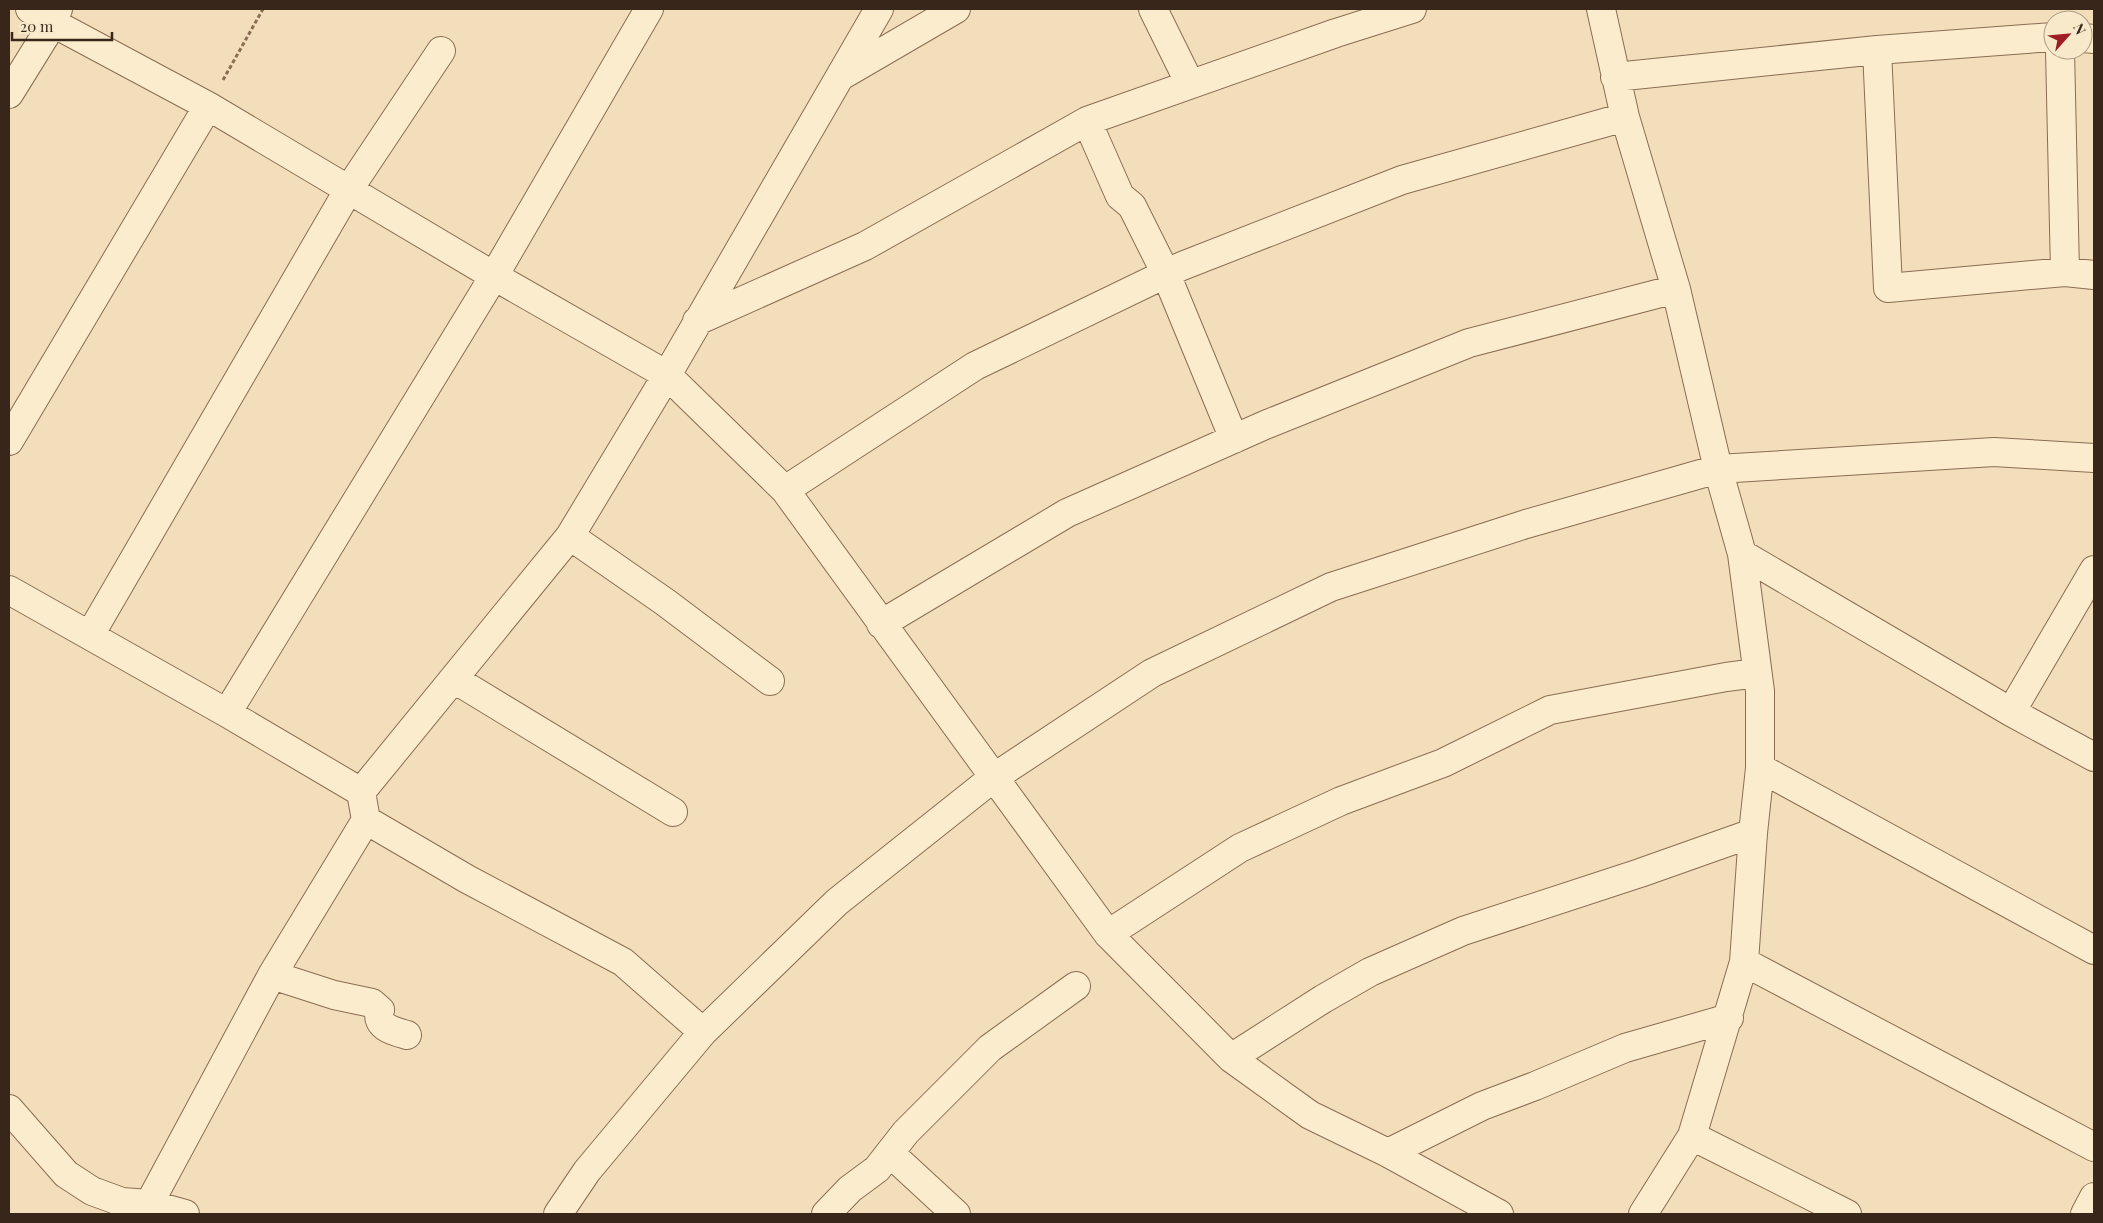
<svg xmlns="http://www.w3.org/2000/svg" width="2103" height="1223" font-family="'Playfair Display',serif">
  <rect width="100%" height="100%" fill="#f2debb"/>
  <g fill="none" stroke-linecap="round" stroke-linejoin="round">
    <defs>
      <path id="minor" d="M 30,9 L 53,23 L 208,106 L 494,276 L 667,375 L 785,490 L 1108,934 L 1231,1058 L 1310,1115 L 1388,1153 L 1499,1214
        M 1153,9 L 1190,84
        M 1601,9 L 1625,117 L 1676,289 L 1718,469 L 1742,554 L 1760,691 L 1760,768 L 1753,833 L 1744,962 L 1692,1136 L 1643,1214
        M 2083,38 L 2094,39
        M 1877,50 L 1888,288 L 2065,272 L 2094,275
        M 2060,50 L 2065,272
        M 841,76 L 956,9
        M 1615,77 L 1877,50 L 2053,37
        M 9,94 L 53,23 L 58,9
        M 1087,121 L 1120,196 L 1132,206 L 1166,274 L 1234,439
        M 697,321 L 865,246 L 1087,121 L 1336,33 L 1412,9
        M 9,441 L 208,106
        M 785,490 L 975,366 L 1182,266 L 1402,180 L 1625,117
        M 570,536 L 665,602 L 770,681
        M 1742,554 L 2011,712 L 2094,757
        M 9,590 L 227,713 L 361,792
        M 881,624 L 1067,513 L 1265,425 L 1469,343 L 1676,289
        M 90,635 L 349,189 L 441,51
        M 454,679 L 673,812
        M 2011,712 L 2094,570
        M 227,713 L 494,276 L 649,9
        M 1760,768 L 2094,950
        M 366,820 L 467,879 L 623,962 L 703,1032
        M 1108,934 L 1240,848 L 1341,801 L 1443,763 L 1550,710 L 1726,677 L 1757,673
        M 1744,962 L 2094,1147
        M 272,975 L 334,995 L 372,1003 L 380,1010 C 375,1027 393,1031 407,1035
        M 1231,1058 L 1323,999 L 1370,972 L 1463,931 L 1640,873 L 1753,833
        M 9,1109 L 66,1174 L 92,1191 L 122,1202 L 149,1204 L 185,1214
        M 1692,1136 L 1847,1214
        M 1388,1153 L 1482,1106 L 1535,1086 L 1625,1048 L 1729,1018
        M 891,1154 L 956,1214
        M 149,1204 L 272,975 L 366,820 L 361,792 L 570,536 L 667,375 L 879,9
        M 558,1214 L 587,1171 L 703,1032 L 837,902 L 993,778 L 1152,673 L 1331,587 L 1526,524 L 1718,469 L 1994,452 L 2094,458
        M 826,1214 L 850,1189 L 877,1169 L 906,1132 L 990,1048 L 1076,986
        M 2085,1214 L 2094,1197"/>
    </defs>
    <use href="#minor" stroke="#8a6d53" stroke-width="30"/>
    <path stroke="#8a6d53" stroke-width="3" stroke-dasharray="4 2.5" stroke-linecap="butt" d="M 223,80 L 263,9"/>
    <use href="#minor" stroke="#fcecce" stroke-width="28"/>
  </g>
  <rect width="2103" height="1223" fill="none" stroke="#38261a" stroke-width="20"/>
  <g transform="translate(2068 35) rotate(63)"><circle r="24" fill="#f9e9cb" stroke="#ac9b84"/>
  <path d="M0-4L9 19L0 12L-9 19Z" fill="#9f1e26"/>
  <text y="-8" font-size="14" font-weight="bold" text-anchor="middle" fill="#38261a">N</text>
  </g>
  <path d="M12 32v8h100v-8" fill="none" stroke="#38261a" stroke-width="2.5"/>
  <text x="20" y="32" font-size="15" fill="#38261a" stroke="#f9e9cb" stroke-width="4" paint-order="stroke">20 m</text>
</svg>
